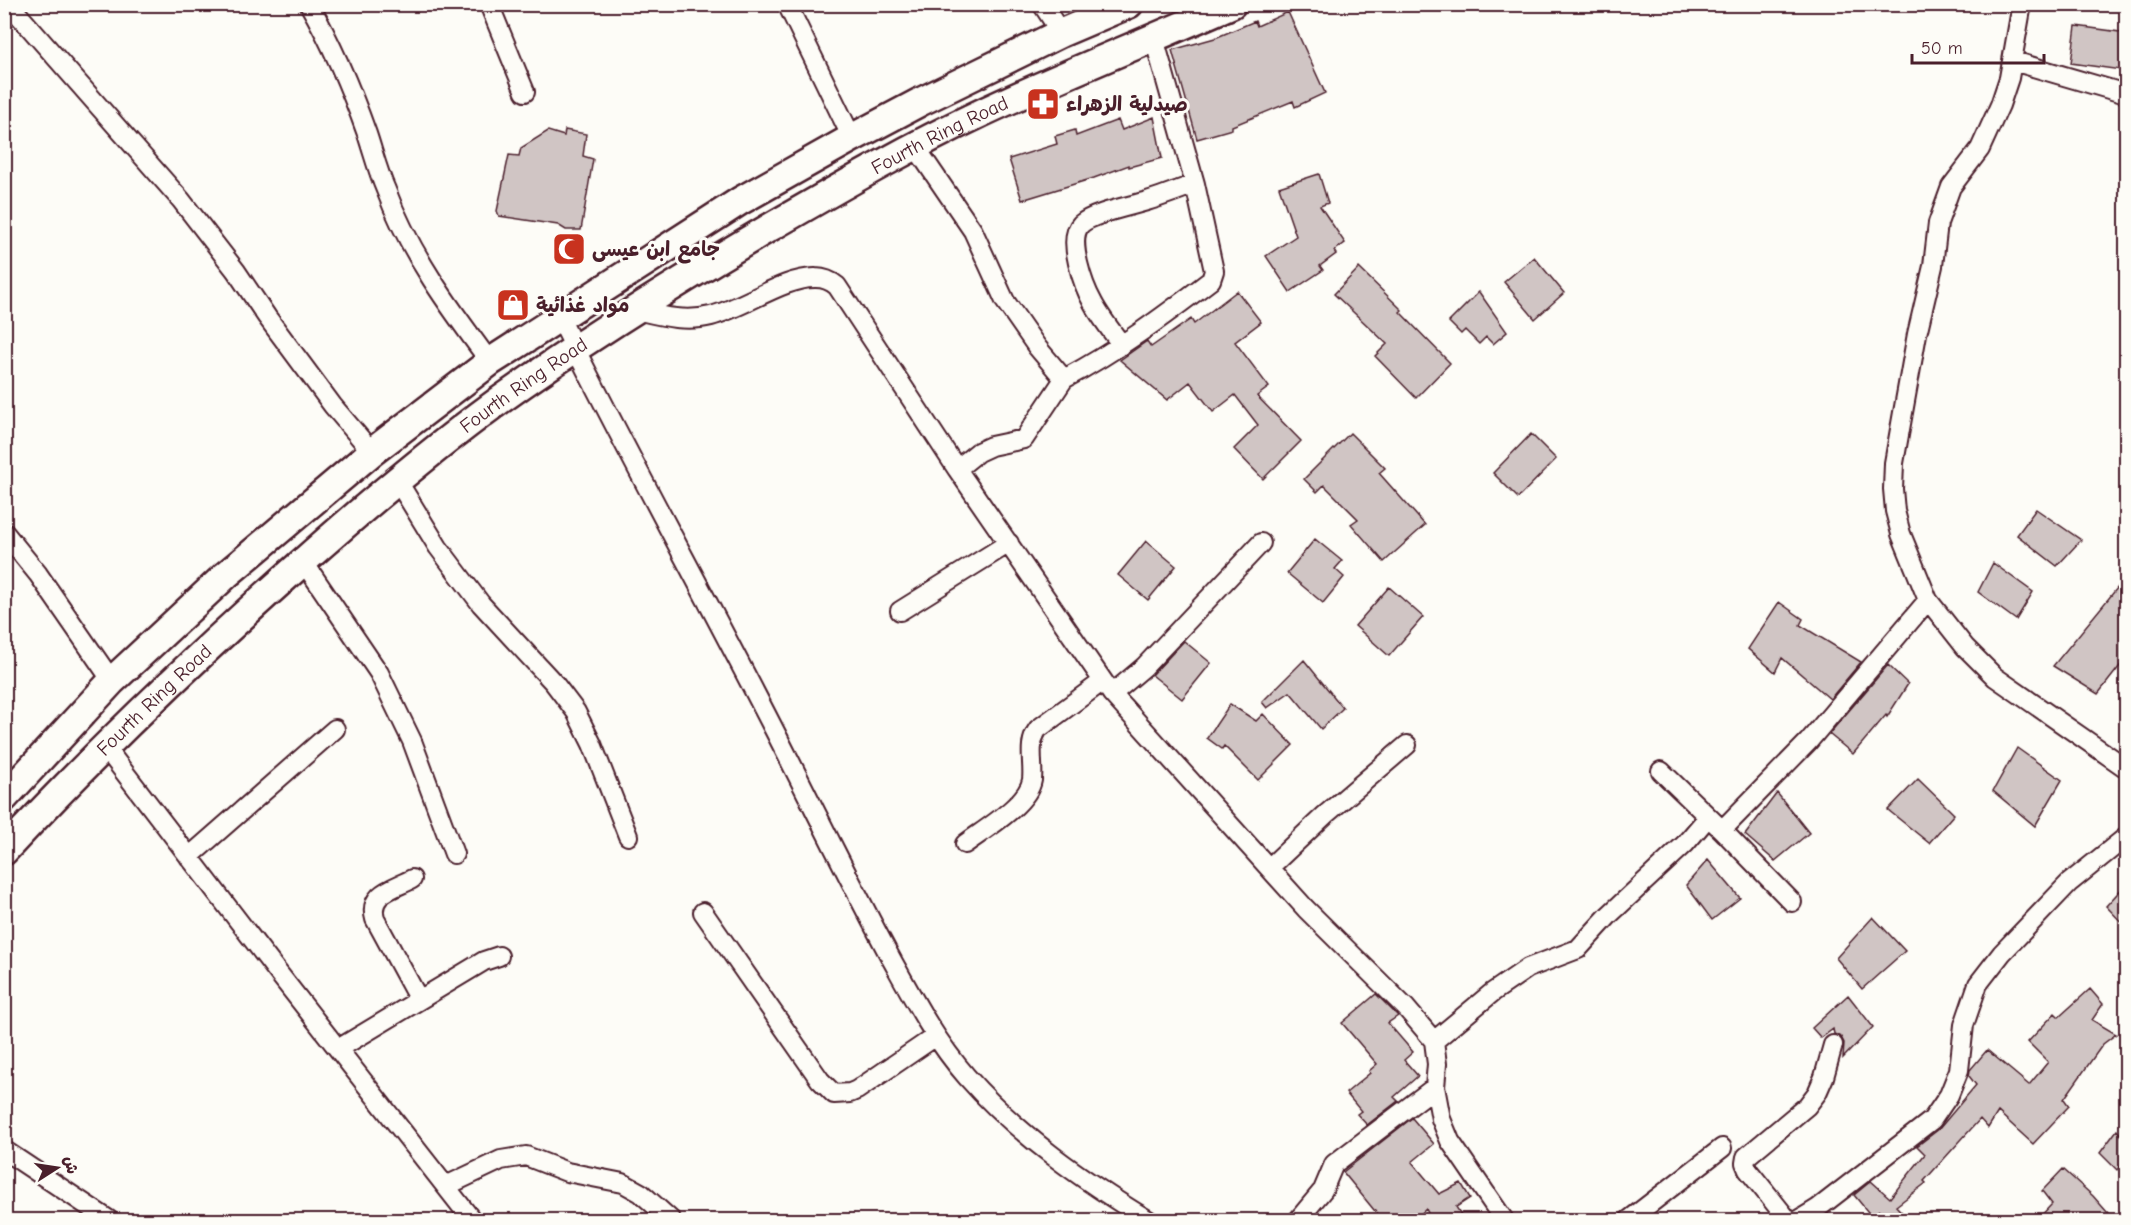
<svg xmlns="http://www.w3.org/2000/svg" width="2131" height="1225" font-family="'Comic Neue','Playpen Sans Arabic',sans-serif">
  <rect width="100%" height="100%" fill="#fdfcf7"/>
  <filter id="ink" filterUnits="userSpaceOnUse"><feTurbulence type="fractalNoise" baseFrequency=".0167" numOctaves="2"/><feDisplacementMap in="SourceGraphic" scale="12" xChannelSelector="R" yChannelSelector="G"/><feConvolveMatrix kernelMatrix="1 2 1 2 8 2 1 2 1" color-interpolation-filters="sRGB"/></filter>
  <g filter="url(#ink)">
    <path fill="#d0c5c4" stroke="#4a1f2b" stroke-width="1.5" d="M 1288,12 L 1325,93 L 1295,107 L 1293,101 L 1232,126 L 1232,129 L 1197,139 L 1172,50 L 1215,38 L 1255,21 L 1257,26 Z
      M 2076,26 L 2127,33 L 2121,70 L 2071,63 Z
      M 1154,117 L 1162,158 L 1129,167 L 1129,165 L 1094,178 L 1022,200 L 1009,159 L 1057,144 L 1055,136 L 1075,130 L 1076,136 L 1118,120 L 1122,130 Z
      M 565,130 L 586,134 L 583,156 L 593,159 L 581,230 L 566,230 L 558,225 L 499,216 L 497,211 L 509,155 L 519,156 L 521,148 L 548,131 L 564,136 Z
      M 1319,174 L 1328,203 L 1320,206 L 1345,243 L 1334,251 L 1336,254 L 1320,266 L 1323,270 L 1290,292 L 1266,256 L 1296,236 L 1279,187 Z
      M 1534,257 L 1564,293 L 1535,319 L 1504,282 Z
      M 1359,268 L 1402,310 L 1400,312 L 1450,363 L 1416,398 L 1375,356 L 1387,344 L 1334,294 Z
      M 1237,291 L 1261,322 L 1235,342 L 1269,387 L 1257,396 L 1301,441 L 1263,479 L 1234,449 L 1258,425 L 1235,395 L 1213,412 L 1190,382 L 1167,400 L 1120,360 L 1147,341 L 1151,347 L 1191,319 L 1194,324 Z
      M 1479,292 L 1507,332 L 1493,344 L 1486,337 L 1479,344 L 1465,330 L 1461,334 L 1449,322 Z
      M 1350,433 L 1385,468 L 1379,473 L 1425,525 L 1384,562 L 1351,524 L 1358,519 L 1324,485 L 1317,492 L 1304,479 Z
      M 1531,434 L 1556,459 L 1518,498 L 1493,473 Z
      M 2036,509 L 2081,540 L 2057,566 L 2017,535 Z
      M 1315,539 L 1342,561 L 1335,569 L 1344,577 L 1323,603 L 1287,573 Z
      M 1146,541 L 1176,566 L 1148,600 L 1118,575 Z
      M 1993,563 L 2033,592 L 2016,620 L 1978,592 Z
      M 2127,576 L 2127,657 L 2098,694 L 2053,666 Z
      M 1389,587 L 1423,617 L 1389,656 L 1355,626 Z
      M 1779,602 L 1803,619 L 1800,625 L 1861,662 L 1830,699 L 1782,658 L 1775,672 L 1748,649 Z
      M 1184,641 L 1211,663 L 1182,699 L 1152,675 Z
      M 1304,660 L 1343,708 L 1321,729 L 1290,692 L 1267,708 L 1262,702 Z
      M 1888,665 L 1908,684 L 1887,717 L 1886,715 L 1853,754 L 1829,734 Z
      M 1230,704 L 1256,721 L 1263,714 L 1293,745 L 1258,780 L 1224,746 L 1222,749 L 1207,738 Z
      M 2017,748 L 2062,780 L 2035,826 L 1993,791 Z
      M 1918,779 L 1954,814 L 1929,843 L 1888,810 Z
      M 1777,793 L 1809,833 L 1775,861 L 1745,835 Z
      M 1708,860 L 1740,898 L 1712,920 L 1686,885 Z
      M 2127,883 L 2127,928 L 2106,906 Z
      M 1873,917 L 1905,951 L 1862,989 L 1836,958 Z
      M 2090,989 L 2103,1004 L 2092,1020 L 2116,1034 L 2103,1044 L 2064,1099 L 2069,1106 L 2033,1144 L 1998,1112 L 1988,1128 L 1980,1119 L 1924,1181 L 1926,1183 L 1896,1206 L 1910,1221 L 1886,1221 L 1878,1213 L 1879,1210 L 1872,1217 L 1854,1195 L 1871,1181 L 1890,1198 L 1925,1154 L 1917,1146 L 1939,1129 L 1976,1085 L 1969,1076 L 1970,1070 L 1987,1050 L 2029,1085 L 2048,1062 L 2028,1042 L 2055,1013 L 2059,1017 Z
      M 1376,994 L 1398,1016 L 1388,1023 L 1413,1052 L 1404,1060 L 1418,1076 L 1394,1097 L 1398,1101 L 1367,1125 L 1357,1114 L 1361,1111 L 1346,1093 L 1370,1073 L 1369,1071 L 1377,1064 L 1342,1023 Z
      M 1848,995 L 1873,1027 L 1843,1058 L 1844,1043 L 1841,1037 L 1834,1034 L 1833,1029 L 1821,1038 L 1812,1028 Z
      M 1412,1118 L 1434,1144 L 1412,1162 L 1439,1194 L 1461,1183 L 1470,1198 L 1456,1207 L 1465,1221 L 1432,1221 L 1426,1209 L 1413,1221 L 1383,1221 L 1343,1172 Z
      M 2117,1130 L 2127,1142 L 2127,1158 L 2117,1170 L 2100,1153 Z
      M 2063,1169 L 2093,1196 L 2115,1221 L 2036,1221 L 2052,1204 L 2042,1191 Z"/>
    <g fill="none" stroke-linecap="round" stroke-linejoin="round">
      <defs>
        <path id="street" d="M 9,4 L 181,200 L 236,271 L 267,317 L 333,406 L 372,452
          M 309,4 C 333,46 351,89 367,134 C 373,152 378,172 386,190 C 410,254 450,308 490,362
          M 489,4 L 525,92
          M 787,4 L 852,138
          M 1042,4 L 1061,33
          M 2022,4 L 2009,78 L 2000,105 L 1980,149 L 1951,187 L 1938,223 L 1933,266 L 1917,334 L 1894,463 L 1893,489 L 1895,511 L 1901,534 L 1928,600 L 1965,647 L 1995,677 L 2126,768
          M 2013,61 L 2126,94
          M 915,146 L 973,231 L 1005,301 L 1037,347 L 1064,379 L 1024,439 L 991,446 L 978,452 L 957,469
          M 632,309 C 658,315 684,323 711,316 C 743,308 785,277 816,278 C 824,278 831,281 837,286 L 957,469 L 1112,694 L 1306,909 L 1406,1008 L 1434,1041 L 1437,1064 L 1435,1087 L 1441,1119 L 1450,1141 L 1504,1220
          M 559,316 C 633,466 715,612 790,761 C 824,828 857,896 893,962 C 915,1002 937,1043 967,1077 C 1018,1135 1084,1181 1148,1220
          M 1122,345 C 1112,332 1101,318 1093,303 C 1084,287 1066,239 1081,224 C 1093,213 1131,206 1147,201 C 1163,196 1179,190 1195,184
          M 1064,379 C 1117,351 1164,316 1211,280 L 1214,271 L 1195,184 L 1154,38
          M 397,480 L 438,547 L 481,604 L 554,683 L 576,712 L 592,744 L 628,836
          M 4,532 L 38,574 L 112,681
          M 303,561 L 379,673 L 412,741 L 454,854
          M 900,611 L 1009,543
          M 1112,694 L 1144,667 L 1261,543
          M 105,747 L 276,970 L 472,1220
          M 1661,771 L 1722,830 L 1808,742 L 1928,600
          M 1722,830 L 1792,902
          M 965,844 C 985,829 1028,804 1032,780 C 1034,763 1027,744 1038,729 L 1103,681
          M 189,857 L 335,729
          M 1269,868 L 1325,815 L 1407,745
          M 412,879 C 393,889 368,893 375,919 L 419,1000
          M 703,912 L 820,1080 L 834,1094 L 850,1093 L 857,1090 L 936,1036
          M 1434,1041 L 1493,992 L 1528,968 L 1578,949 L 1609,915 L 1685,844 L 1708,817
          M 338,1049 L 484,961 L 499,956
          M 4,1150 L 109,1220
          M 446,1186 L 501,1160 L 526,1156 L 567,1172 L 623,1183 L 641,1193 L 671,1220
          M 1298,1220 L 1323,1190 L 1334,1164 L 1435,1087
          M 1629,1220 L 1722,1148
          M 1788,1220 L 1748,1170 L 1745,1163 L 1746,1157 L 1807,1106 L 1817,1093 L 1824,1077 L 1833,1045
          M 1799,1220 L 1817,1209 L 1932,1120 L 1949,1095 L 1959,1070 L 1964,1025 L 1978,984 L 2002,953 L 2069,883 L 2126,837"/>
        <g id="primary">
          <path d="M 4,798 L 112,681 L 226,575 L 372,452 L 490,362 L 740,201 L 852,138 L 920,102 L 1061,33 L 1129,4"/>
          <path id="s1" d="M 4,851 C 97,751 196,657 297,567 C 361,510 426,454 496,403 C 584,340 676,283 769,228 C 837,189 905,149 975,116 C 1059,76 1146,42 1232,4"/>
        </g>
      </defs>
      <use href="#street" stroke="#4a1f2b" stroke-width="22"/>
      <use href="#primary" stroke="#4a1f2b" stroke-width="32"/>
      <use href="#street" stroke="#fdfcf7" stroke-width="18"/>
      <use href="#primary" stroke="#fdfcf7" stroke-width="27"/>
    </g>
  </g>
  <defs>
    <symbol id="pharmacy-square" viewBox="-11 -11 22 22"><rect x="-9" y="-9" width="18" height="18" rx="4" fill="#c8321e" stroke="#fdfcf7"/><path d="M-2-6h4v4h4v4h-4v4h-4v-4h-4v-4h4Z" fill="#fff"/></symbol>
    <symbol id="mosque-square" viewBox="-11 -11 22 22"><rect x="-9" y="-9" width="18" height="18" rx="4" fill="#c8321e" stroke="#fdfcf7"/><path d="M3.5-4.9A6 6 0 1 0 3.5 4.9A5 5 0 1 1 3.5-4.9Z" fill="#fff"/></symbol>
    <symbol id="shop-square" viewBox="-11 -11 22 22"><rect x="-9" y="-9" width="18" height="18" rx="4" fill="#c8321e" stroke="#fdfcf7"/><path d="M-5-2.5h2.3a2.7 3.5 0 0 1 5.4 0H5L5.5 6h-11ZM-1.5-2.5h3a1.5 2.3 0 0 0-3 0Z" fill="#fff"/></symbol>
  </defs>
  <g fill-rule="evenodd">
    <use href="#pharmacy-square" x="1024" y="85" width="38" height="38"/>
    <use href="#mosque-square" x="550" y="230" width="38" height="38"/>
    <use href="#shop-square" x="494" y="286" width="38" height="38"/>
  </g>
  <g text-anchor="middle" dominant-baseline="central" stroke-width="6" stroke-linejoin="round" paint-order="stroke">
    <g font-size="20" font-weight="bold" fill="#4a1f2b" stroke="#fdfcf7" text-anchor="start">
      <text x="1066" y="104">صيدلية الزهراء</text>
      <text x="592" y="249">جامع ابن عيسى</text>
      <text x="536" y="305">مواد غذائية</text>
    </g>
    <g font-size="20" fill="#4a1f2b" stroke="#fdfcf7">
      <text stroke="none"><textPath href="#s1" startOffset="1185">Fourth Ring Road</textPath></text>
      <text stroke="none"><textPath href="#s1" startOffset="699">Fourth Ring Road</textPath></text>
      <text stroke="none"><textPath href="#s1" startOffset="213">Fourth Ring Road</textPath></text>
    </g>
  </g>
  <rect width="2131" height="1225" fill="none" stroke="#fdfcf7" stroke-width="24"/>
  <rect x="12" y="12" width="2107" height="1201" fill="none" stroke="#4a1f2b" stroke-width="2" filter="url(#ink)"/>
  <g transform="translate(57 1168) rotate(78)" stroke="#fdfcf7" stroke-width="4.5" paint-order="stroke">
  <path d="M0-4.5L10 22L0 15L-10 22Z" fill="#4a1f2b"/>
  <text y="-9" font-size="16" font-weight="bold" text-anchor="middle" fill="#4a1f2b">ش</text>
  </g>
  <path d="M1912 54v9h132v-9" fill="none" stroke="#4a1f2b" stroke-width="3"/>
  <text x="1921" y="54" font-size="18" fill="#4a1f2b" stroke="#fdfcf7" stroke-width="4.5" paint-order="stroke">50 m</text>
</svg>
